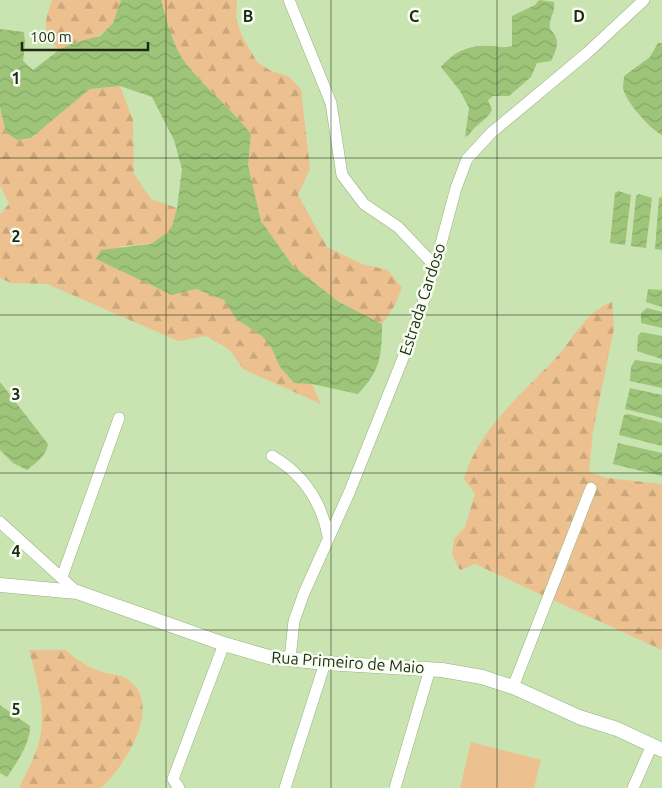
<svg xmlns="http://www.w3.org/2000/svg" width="662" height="788" font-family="Ubuntu,sans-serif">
  <defs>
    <pattern id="forest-firs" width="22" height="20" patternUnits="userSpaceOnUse" patternTransform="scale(1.25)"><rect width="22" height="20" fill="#ecc18f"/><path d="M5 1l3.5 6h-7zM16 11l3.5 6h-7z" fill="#caa67a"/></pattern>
    <pattern id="water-waves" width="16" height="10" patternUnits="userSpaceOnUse" patternTransform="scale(1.25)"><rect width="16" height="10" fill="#9dc478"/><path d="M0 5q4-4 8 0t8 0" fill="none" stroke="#87a867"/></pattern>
  </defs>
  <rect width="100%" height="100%" fill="#c9e4b1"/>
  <path fill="url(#forest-firs)" d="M 52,0 L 121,0 C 118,7 117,16 113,22 C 103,40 76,42 59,50 C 42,29 44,24 52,0 Z
    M 161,0 L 237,0 L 236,18 L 242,36 L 257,62 L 271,71 L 288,76 L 301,89 L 310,169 L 298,195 L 327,247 L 362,264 L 388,270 L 402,288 L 395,305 L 382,324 L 339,302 L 293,266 L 261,221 L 248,165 L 251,134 C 232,109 207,90 187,65 C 173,48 167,21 161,0 Z
    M 120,86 L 133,120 L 134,174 L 151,199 L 177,208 L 171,230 L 151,244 L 120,246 L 148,283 L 172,295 L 196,289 L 224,300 L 236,319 L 262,336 L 271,347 L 280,367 L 294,383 L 312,384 L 321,404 L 243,369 L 230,350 L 206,336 L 178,341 L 47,284 L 11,283 L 0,278 L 0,214 L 9,204 L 0,185 L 0,107 L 6,133 L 17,140 L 31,138 L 90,89 Z
    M 612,302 L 614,329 L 593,431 L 589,472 L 607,478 L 662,484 L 662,650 L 475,564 L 460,570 L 452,555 L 454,539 L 465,527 L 475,494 L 464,479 C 477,432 520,395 553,361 C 572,342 585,311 612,302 Z
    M 29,650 L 66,650 C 78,661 89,668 105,673 C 112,674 122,675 127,679 C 165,704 125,766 101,788 L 19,788 C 26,773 35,757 39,742 C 47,710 37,681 29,650 Z"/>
  <path fill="#ecc18f" d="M 471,742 L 541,760 L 534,788 L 460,788 Z"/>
  <path fill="url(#water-waves)" d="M 121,0 L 161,0 C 167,21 173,48 187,65 C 207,90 232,109 251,134 L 248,165 L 261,221 L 293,266 L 339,302 L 382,324 C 382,356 380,371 358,394 L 312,384 L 294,383 L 280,367 L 271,347 L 262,336 L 236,319 L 224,300 L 196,289 L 172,295 L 96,259 L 101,250 L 151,244 L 171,230 L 177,208 L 182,169 L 174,140 L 152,97 L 120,86 L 90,89 L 31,138 L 17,140 L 6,133 L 0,107 L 0,29 L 24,32 L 25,44 L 23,61 L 33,70 L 59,50 L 73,43 L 100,36 L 113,23 Z
    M 539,0 L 554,2 C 556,12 548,19 550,29 C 561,40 557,48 551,61 L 537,63 L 531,77 L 509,96 L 493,96 L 488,100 L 492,110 C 487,121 475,124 469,135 L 465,137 L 469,108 L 460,91 L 441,67 C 454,51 471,44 492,46 C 500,47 504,48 512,46 L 512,16 L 535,5 Z
    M 658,43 L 662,43 L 662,135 C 651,130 625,101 623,88 C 623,84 624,80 624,76 L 650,57 Z
    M 618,191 L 631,195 L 625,245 L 610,243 L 615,193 Z
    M 639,194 L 652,198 L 646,248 L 631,246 L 636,196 Z
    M 662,197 L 662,250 L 655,249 L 659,198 Z
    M 648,289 L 662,290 L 662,307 L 646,302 Z
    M 647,308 L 662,312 L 662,328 L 641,323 L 641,313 Z
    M 641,332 L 662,336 L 662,359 L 637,351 L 638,336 Z
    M 635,360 L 662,364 L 662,388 L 630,381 L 631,367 Z
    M 0,382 L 48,444 C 46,457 36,462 27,470 L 13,463 L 0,450 Z
    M 630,388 L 662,395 L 662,418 L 625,409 Z
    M 628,414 L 662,423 L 662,446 L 619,435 L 624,415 Z
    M 618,443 L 662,453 L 662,476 L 613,464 Z
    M 0,705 L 30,726 C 30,744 17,762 7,777 L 0,773 Z"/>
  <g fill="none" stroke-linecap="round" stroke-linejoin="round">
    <defs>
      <path id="minor" d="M 289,0 L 331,103 L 342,175 L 364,204 L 398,227 L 435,266
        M 272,456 C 303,474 321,500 328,536
        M 0,522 L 77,592
        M 62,577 L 119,418
        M 290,659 L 294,621 L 304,593 L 349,493 L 413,333 L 435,266 L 456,188 L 467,159 L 491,133 L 587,53 L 644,0
        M 513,687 L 591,488
        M 179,788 L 173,779 L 224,644
        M 285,788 L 325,663
        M 395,788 L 430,669
        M 633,788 L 652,745"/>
      <path id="major" d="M 0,585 L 77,592 L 224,644 L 269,657 L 325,663 L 442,670 L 482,677 L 513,687 L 579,717 L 617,729 L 662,750"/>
    </defs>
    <use href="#minor" stroke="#97b180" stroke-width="12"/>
    <use href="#major" stroke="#97b180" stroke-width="15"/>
    <use href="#minor" stroke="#fff" stroke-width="11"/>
    <use href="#major" stroke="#fff" stroke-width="14"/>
  </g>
  <path fill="none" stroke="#1f2815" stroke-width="1" stroke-opacity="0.55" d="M 166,0 L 166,788M 331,0 L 331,788M 497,0 L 497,788M 0,158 L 662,158M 0,315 L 662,315M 0,473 L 662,473M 0,630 L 662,630"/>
  <g text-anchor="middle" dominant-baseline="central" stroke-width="5" stroke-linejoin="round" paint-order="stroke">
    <g font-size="16" fill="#1f2815" stroke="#f6feef">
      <text transform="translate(422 299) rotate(-72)">Estrada Cardoso</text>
      <text transform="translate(348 662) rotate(4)">Rua Primeiro de Maio</text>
    </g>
  </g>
  <g font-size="16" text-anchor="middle" font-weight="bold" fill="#1f2815" stroke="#f6feef" stroke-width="5" stroke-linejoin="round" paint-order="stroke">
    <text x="248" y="22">B</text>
    <text x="414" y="22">C</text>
    <text x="579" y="22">D</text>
    <text x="16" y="84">1</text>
    <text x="16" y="242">2</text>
    <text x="16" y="400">3</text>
    <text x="16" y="557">4</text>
    <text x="16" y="715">5</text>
  </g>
  <path d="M22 42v8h126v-8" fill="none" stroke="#1f2815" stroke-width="2.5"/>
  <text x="30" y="42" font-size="15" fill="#1f2815" stroke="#f6feef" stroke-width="4" paint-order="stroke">100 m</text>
</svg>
